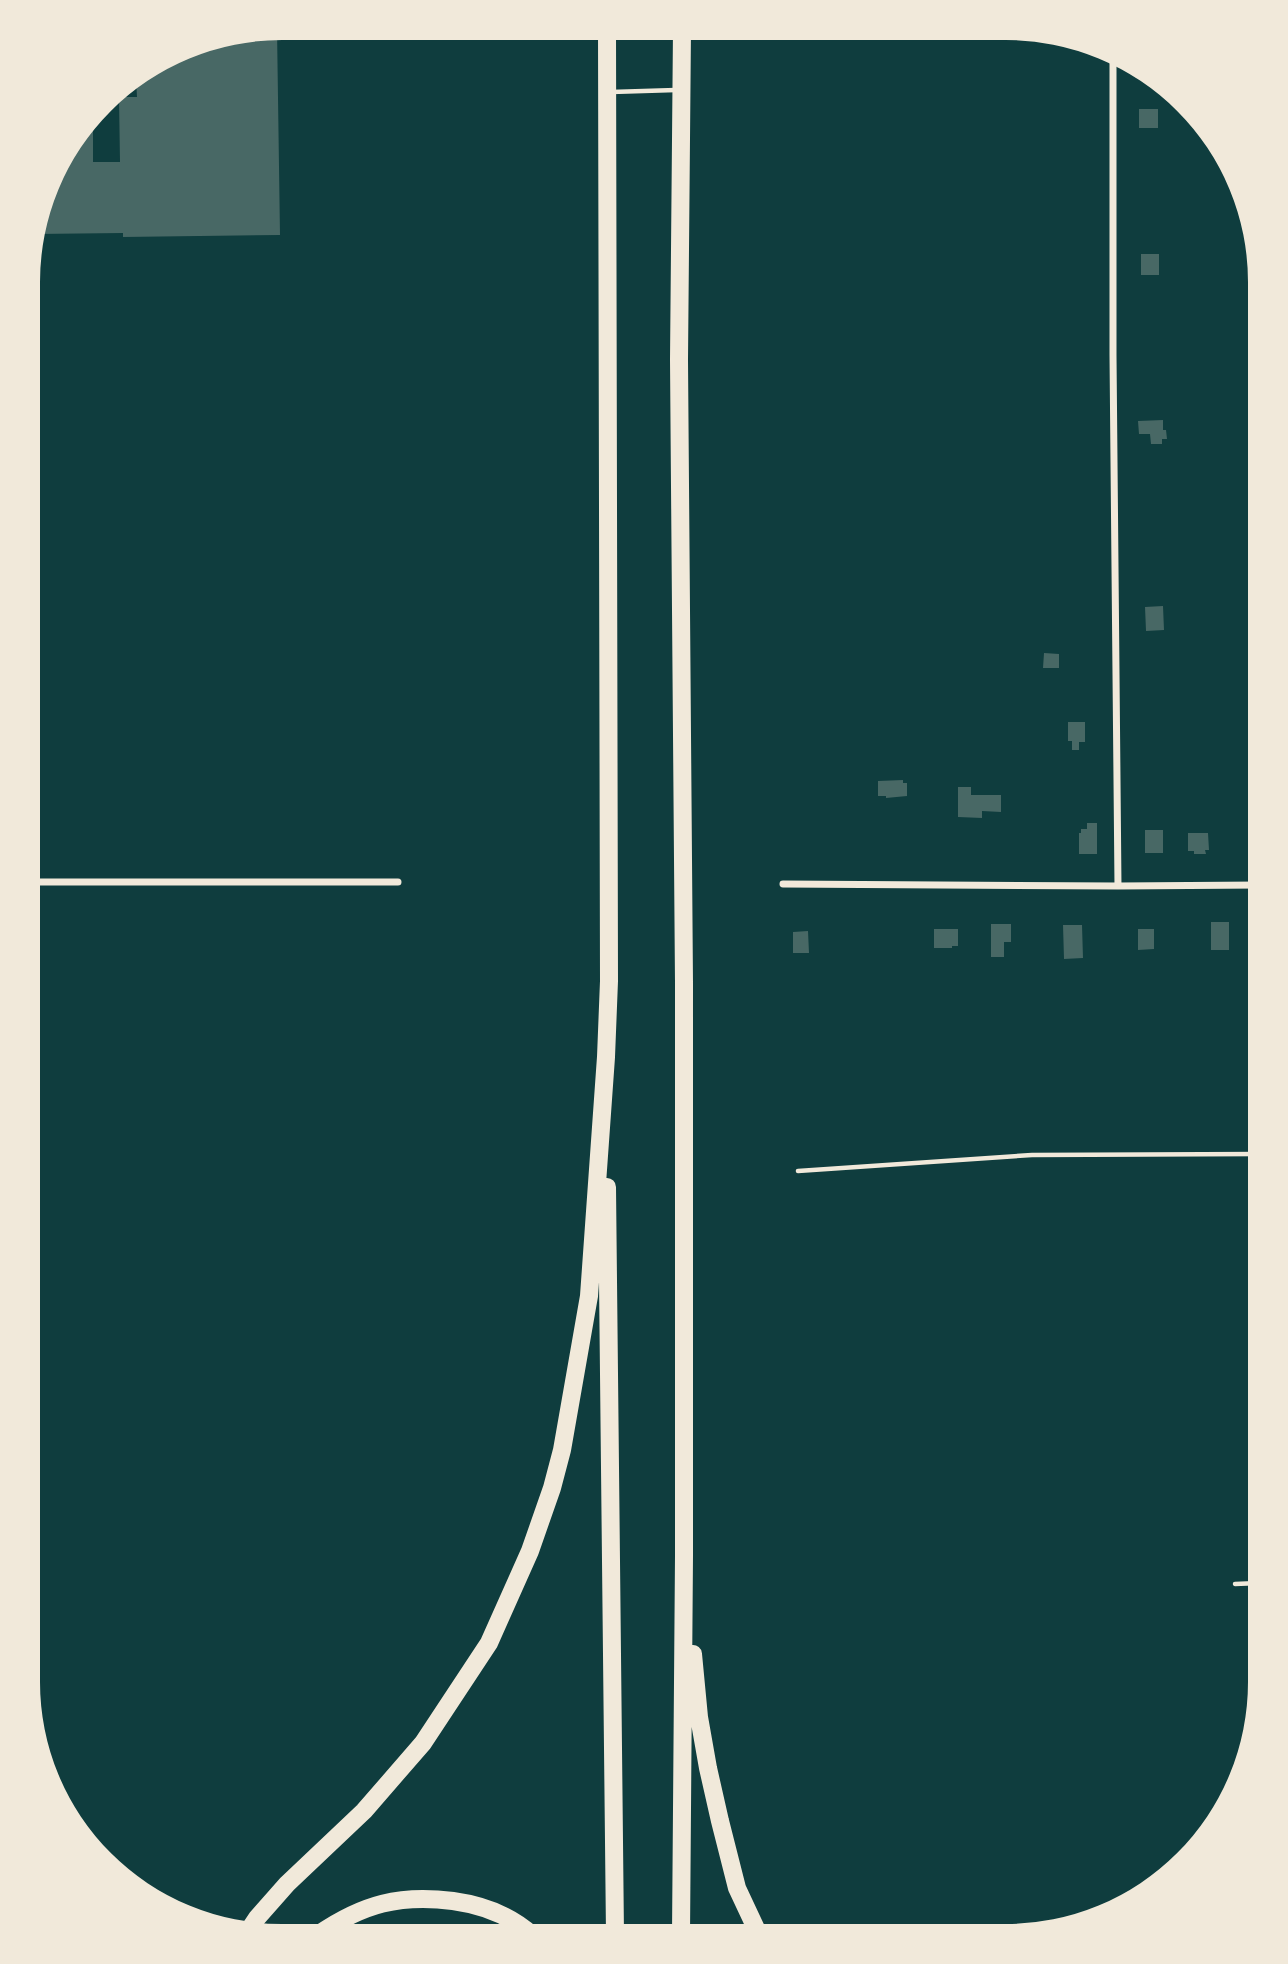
<svg xmlns="http://www.w3.org/2000/svg" width="1288" height="1964" font-family="Manrope,sans-serif">
  <rect width="100%" height="100%" fill="#0f3d3e"/>
  <path fill="#486865" d="M 277,29 L 280,235 L 123,237 L 123,233 L 35,234 L 62,155 L 93,117 L 93,162 L 120,162 L 119,97 L 137,97 L 136,78 L 200,42 Z
    M 1139,109 L 1158,109 L 1158,128 L 1139,128 Z
    M 1141,254 L 1159,254 L 1159,275 L 1141,275 Z
    M 1163,420 L 1163,430 L 1166,430 L 1167,439 L 1162,439 L 1162,444 L 1151,444 L 1150,434 L 1139,434 L 1138,421 Z
    M 1163,606 L 1164,630 L 1146,631 L 1145,607 Z
    M 1044,653 L 1059,654 L 1059,668 L 1043,668 Z
    M 1068,722 L 1085,722 L 1085,742 L 1079,742 L 1079,750 L 1072,750 L 1072,741 L 1068,741 Z
    M 903,780 L 903,783 L 907,783 L 907,796 L 886,798 L 886,796 L 878,796 L 878,781 Z
    M 958,787 L 971,787 L 971,795 L 1001,795 L 1001,812 L 982,811 L 982,818 L 958,817 Z
    M 29,817 L 39,817 L 38,845 L 29,845 Z
    M 1087,823 L 1097,823 L 1097,854 L 1079,854 L 1079,833 L 1081,833 L 1081,829 L 1087,829 Z
    M 1145,830 L 1163,830 L 1163,853 L 1145,853 Z
    M 1188,833 L 1208,833 L 1209,850 L 1205,850 L 1206,854 L 1194,854 L 1194,851 L 1188,851 Z
    M 1211,922 L 1229,922 L 1229,950 L 1211,950 Z
    M 991,924 L 1011,924 L 1011,942 L 1004,942 L 1004,957 L 991,957 Z
    M 1063,925 L 1082,925 L 1083,958 L 1064,959 Z
    M 934,929 L 958,929 L 958,946 L 952,946 L 952,948 L 934,948 Z
    M 1138,929 L 1154,929 L 1154,949 L 1138,950 Z
    M 808,931 L 809,953 L 793,953 L 793,932 Z"/>
  <g fill="none" stroke-linecap="round" stroke-linejoin="round">
    <path stroke="#f1e9da" stroke-width="4.5" d="M 611,92 L 676,90
      M 798,1171 L 1032,1155 L 1260,1154
      M 1235,1584 L 1259,1583"/>
    <path stroke="#f1e9da" stroke-width="7" d="M 1113,60 L 1113,355 L 1118,886
      M 29,882 L 398,882
      M 783,884 L 1118,886 L 1260,885"/>
    <path stroke="#f1e9da" stroke-width="18" d="M 607,1187 L 615,1935
      M 693,1654 L 699,1717 L 708,1768 L 720,1821 L 737,1888 L 759,1935
      M 247,1933 L 257,1918 L 287,1884 L 364,1811 L 423,1743 L 489,1643 L 530,1551 L 552,1488 L 562,1450 L 589,1296 L 606,1057 L 609,981 L 607,29
      M 319,1934 C 363,1904 400,1894 453,1901 C 482,1905 510,1915 532,1935
      M 681,1935 L 684,1556 L 684,984 L 679,360 L 682,29"/>
  </g>
  <path d="M0 0H1288V1964H0ZM282 40H1006A242 242 0 0 1 1248 282V1682A242 242 0 0 1 1006 1924H282A242 242 0 0 1 40 1682V282A242 242 0 0 1 282 40Z" fill="#f1e9da" fill-rule="evenodd"/>
</svg>
